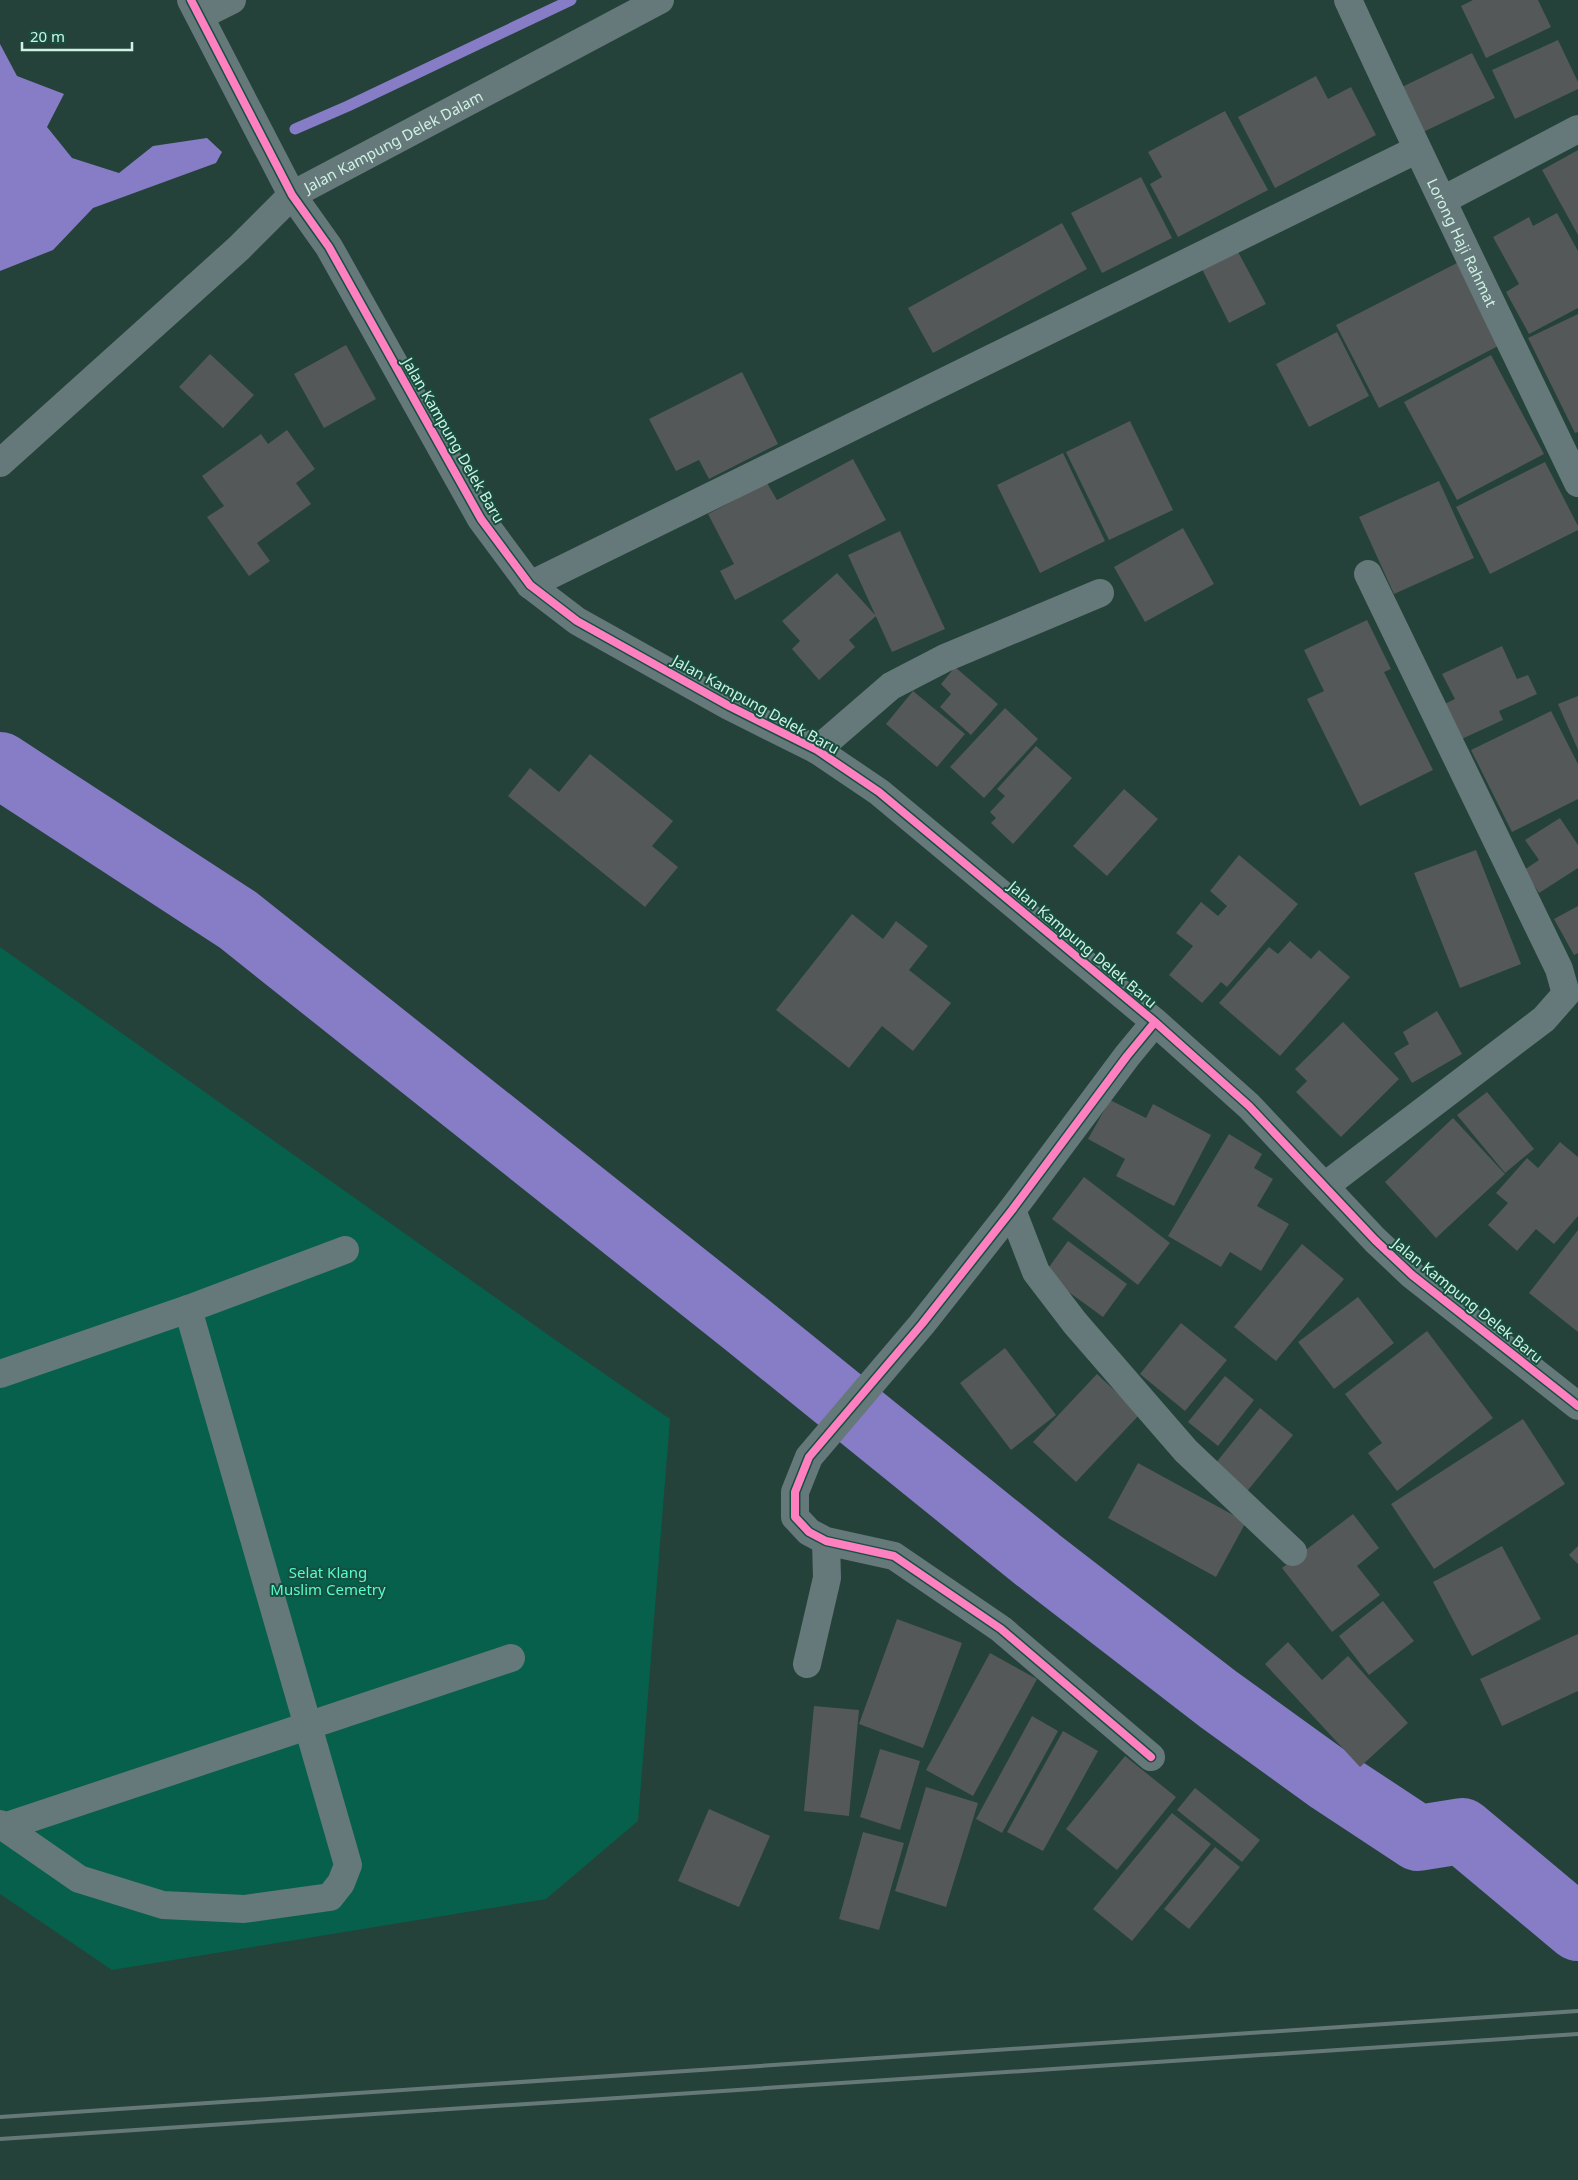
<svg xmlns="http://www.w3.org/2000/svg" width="1578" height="2180" font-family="'Noto Sans',sans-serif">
  <rect width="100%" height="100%" fill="#244239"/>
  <path fill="#06604b" d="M 0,947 L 554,1339 L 670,1419 L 638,1821 L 546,1899 L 112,1970 L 0,1894 Z"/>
  <path fill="#877dc7" d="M 0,44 L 17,76 L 64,94 L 47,127 L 72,158 L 119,173 L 153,146 L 207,138 L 222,152 L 216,163 L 93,208 L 53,250 L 0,271 Z"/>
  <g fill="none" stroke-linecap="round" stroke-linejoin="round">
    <path stroke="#877dc7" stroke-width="11" d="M 295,129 L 348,106 L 571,0"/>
    <path stroke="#877dc7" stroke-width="66" d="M 0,765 L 238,920 L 746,1324 L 1038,1560 L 1218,1699 L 1330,1780 L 1418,1838 L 1462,1831 L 1578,1928"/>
  </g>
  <path fill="#545858" d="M 1473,0 L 1538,0 L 1551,27 L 1486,58 L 1461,6 Z
    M 1558,40 L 1578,82 L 1578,89 L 1515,119 L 1492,70 Z
    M 1472,53 L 1495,98 L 1423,132 L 1402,87 Z
    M 1316,76 L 1328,99 L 1351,87 L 1376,135 L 1275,188 L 1238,117 Z
    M 1225,111 L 1268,190 L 1178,237 L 1150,184 L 1162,177 L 1148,152 Z
    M 1578,150 L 1578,235 L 1542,170 Z
    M 1141,177 L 1172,238 L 1102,273 L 1071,213 Z
    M 1557,213 L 1578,251 L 1578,308 L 1529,334 L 1506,292 L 1519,284 L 1493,237 L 1529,217 L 1533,226 Z
    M 1062,223 L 1087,269 L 933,353 L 908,308 Z
    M 1237,250 L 1266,304 L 1229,323 L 1202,269 Z
    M 1457,263 L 1500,345 L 1379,408 L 1336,325 Z
    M 1578,314 L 1578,432 L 1575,433 L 1528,338 Z
    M 1337,332 L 1369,396 L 1309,427 L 1276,364 Z
    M 346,345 L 376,399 L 324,428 L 294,374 Z
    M 210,354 L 254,395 L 223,428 L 179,387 Z
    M 1491,355 L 1544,454 L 1457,500 L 1404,402 Z
    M 742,372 L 778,444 L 709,479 L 699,460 L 676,471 L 649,419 Z
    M 1130,421 L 1173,510 L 1109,540 L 1066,452 Z
    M 287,430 L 315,469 L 296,483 L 311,504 L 257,543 L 270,561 L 249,576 L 207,517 L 224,506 L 202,476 L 261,434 L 268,444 Z
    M 1063,453 L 1105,541 L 1040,573 L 997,485 Z
    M 853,459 L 886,520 L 735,600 L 720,571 L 734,564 L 708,514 L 767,483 L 777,500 Z
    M 1545,462 L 1578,526 L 1578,530 L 1490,574 L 1456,507 Z
    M 1439,481 L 1474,558 L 1394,594 L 1359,517 Z
    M 1183,528 L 1214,584 L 1145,622 L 1114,567 Z
    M 900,531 L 945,629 L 892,652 L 848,555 Z
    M 837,573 L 876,616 L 849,640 L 855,647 L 819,680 L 792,649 L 800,641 L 782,621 Z
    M 1367,620 L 1391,669 L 1384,672 L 1433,770 L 1360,806 L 1307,699 L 1324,691 L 1304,650 Z
    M 1502,646 L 1517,679 L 1528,675 L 1537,694 L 1499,711 L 1503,720 L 1453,743 L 1436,708 L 1455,699 L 1442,674 Z
    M 955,667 L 998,704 L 971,735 L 940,707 L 951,694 L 941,684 Z
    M 913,691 L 965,734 L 937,767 L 886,724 Z
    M 1578,696 L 1578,750 L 1558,704 Z
    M 1005,708 L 1038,739 L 984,798 L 950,767 Z
    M 1551,711 L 1578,764 L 1578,799 L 1512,832 L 1471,750 Z
    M 1036,746 L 1072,778 L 1013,844 L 991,823 L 996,818 L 990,812 L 1005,796 L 997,789 Z
    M 590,754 L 673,821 L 652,846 L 678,867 L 645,907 L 508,796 L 530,768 L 559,792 Z
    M 1124,789 L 1158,819 L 1107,876 L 1073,846 Z
    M 1560,818 L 1578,845 L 1578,868 L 1539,893 L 1524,870 L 1539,860 L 1525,840 Z
    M 1476,850 L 1521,964 L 1460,988 L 1414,873 Z
    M 1239,855 L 1298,904 L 1227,987 L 1221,982 L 1202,1003 L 1169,975 L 1193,946 L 1176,933 L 1201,902 L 1218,916 L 1227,906 L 1210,891 Z
    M 1578,906 L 1578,953 L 1574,955 L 1554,919 Z
    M 852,914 L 883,939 L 896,921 L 928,946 L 909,970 L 951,1003 L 913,1051 L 882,1026 L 849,1068 L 776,1010 Z
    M 1290,941 L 1311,959 L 1319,950 L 1350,977 L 1280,1056 L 1219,1003 L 1269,947 L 1278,954 Z
    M 1437,1011 L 1462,1054 L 1412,1083 L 1394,1053 L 1409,1044 L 1403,1032 Z
    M 1343,1022 L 1399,1079 L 1341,1137 L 1296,1092 L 1307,1081 L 1295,1069 Z
    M 1487,1092 L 1534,1149 L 1505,1173 L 1457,1115 Z
    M 1110,1100 L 1146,1118 L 1153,1104 L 1211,1135 L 1174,1206 L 1116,1176 L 1125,1159 L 1088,1139 Z
    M 1453,1118 L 1505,1174 L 1436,1238 L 1385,1182 Z
    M 1229,1134 L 1262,1154 L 1254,1168 L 1273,1179 L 1257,1206 L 1289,1224 L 1261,1271 L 1230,1252 L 1221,1267 L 1168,1236 Z
    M 1560,1142 L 1578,1157 L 1578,1216 L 1554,1244 L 1536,1229 L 1517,1251 L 1488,1225 L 1508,1203 L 1496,1193 L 1527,1158 L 1538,1168 Z
    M 1084,1177 L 1170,1243 L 1138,1285 L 1052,1219 Z
    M 1578,1230 L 1578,1332 L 1529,1293 Z
    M 1068,1241 L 1127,1284 L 1103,1317 L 1044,1274 Z
    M 1302,1244 L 1344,1279 L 1276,1361 L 1234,1327 Z
    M 1358,1297 L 1394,1343 L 1334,1389 L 1298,1342 Z
    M 1181,1323 L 1227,1360 L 1185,1411 L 1140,1374 Z
    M 1427,1331 L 1493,1418 L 1397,1491 L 1368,1453 L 1382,1443 L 1345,1394 Z
    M 1005,1348 L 1056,1415 L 1011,1450 L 960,1383 Z
    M 1097,1374 L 1140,1414 L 1076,1482 L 1033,1442 Z
    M 1225,1376 L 1254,1400 L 1218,1446 L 1188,1422 Z
    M 1260,1408 L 1293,1435 L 1244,1495 L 1211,1469 Z
    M 1523,1419 L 1565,1484 L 1434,1569 L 1391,1504 Z
    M 1138,1463 L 1246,1522 L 1216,1577 L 1108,1518 Z
    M 1353,1514 L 1379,1548 L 1357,1566 L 1380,1595 L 1332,1632 L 1282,1568 Z
    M 1502,1546 L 1541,1619 L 1472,1656 L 1433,1582 Z
    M 1578,1546 L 1578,1564 L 1569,1555 Z
    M 1383,1601 L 1414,1641 L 1369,1675 L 1339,1636 Z
    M 897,1619 L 962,1643 L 923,1748 L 859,1724 Z
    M 1578,1634 L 1578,1691 L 1502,1726 L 1480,1679 Z
    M 1288,1642 L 1322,1680 L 1348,1656 L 1408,1723 L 1360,1767 L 1265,1664 Z
    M 990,1653 L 1037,1679 L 973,1796 L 926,1770 Z
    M 814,1706 L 859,1710 L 849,1816 L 804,1811 Z
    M 1032,1716 L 1058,1731 L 1002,1833 L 976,1819 Z
    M 1063,1731 L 1098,1751 L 1043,1851 L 1007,1832 Z
    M 880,1749 L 920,1761 L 900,1830 L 860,1817 Z
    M 1125,1756 L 1176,1797 L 1117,1870 L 1066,1829 Z
    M 926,1787 L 978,1803 L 946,1907 L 895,1891 Z
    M 1195,1788 L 1260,1840 L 1242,1862 L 1177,1810 Z
    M 709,1809 L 770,1836 L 739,1907 L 678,1881 Z
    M 1172,1813 L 1211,1844 L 1132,1941 L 1093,1909 Z
    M 863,1832 L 904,1843 L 879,1930 L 839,1919 Z
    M 1215,1847 L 1240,1867 L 1189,1929 L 1164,1909 Z"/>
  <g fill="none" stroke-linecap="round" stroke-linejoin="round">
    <g stroke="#65787a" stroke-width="28">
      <path d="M 191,0 L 292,195 L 329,247 L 481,519 L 530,585 L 577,621 L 729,706 L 817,750 L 879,792 L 1155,1022 L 1249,1106 L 1375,1240 L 1412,1275 L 1578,1406"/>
      <path id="s1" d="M 1348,0 C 1422,162 1501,322 1578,483"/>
      <path d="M 200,16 L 232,0"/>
      <path d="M 1443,200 L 1578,129"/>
      <path id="s2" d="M 0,463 L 239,248 L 292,195 L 660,0"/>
      <path d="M 530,585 L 1416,150"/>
      <path d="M 817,750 L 891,686 L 945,658 L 1100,593"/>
      <path d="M 1325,1186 L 1544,1019 L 1566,994 L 1559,969 L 1368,574"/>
      <path d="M 1012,1210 L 1036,1272 L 1075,1323 L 1186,1451 L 1293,1552"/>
      <path d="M 0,1374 L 188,1309 L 345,1250"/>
      <path d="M 807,1664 L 827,1578 L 826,1541"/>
      <path d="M 1151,1757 L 1001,1629 L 894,1556 L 826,1541 L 809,1532 L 795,1517 L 795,1492 L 809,1457 L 922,1324 L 1012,1210 L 1127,1056 L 1155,1022"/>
      <path d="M 0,1824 L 4,1827 L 511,1658"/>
      <path d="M 4,1827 L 79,1879 L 163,1905 L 244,1909 L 330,1897 L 341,1883 L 348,1865 L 188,1309"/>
    </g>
    <path stroke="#667978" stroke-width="4" d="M 0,2117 L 1578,2011
      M 0,2139 L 1578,2034"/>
    <defs>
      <path id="cycleway" d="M 191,0 L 292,195 L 329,247 L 481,519 L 530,585 L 577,621 L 729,706 L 817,750 L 879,792 L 1155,1022 L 1249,1106 L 1375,1240 L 1412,1275 L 1578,1406
        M 1151,1757 L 1001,1629 L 894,1556 L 826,1541 L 809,1532 L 795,1517 L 795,1492 L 809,1457 L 922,1324 L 1012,1210 L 1127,1056 L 1155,1022"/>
    </defs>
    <use href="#cycleway" stroke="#174f3f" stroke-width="11"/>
    <use href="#cycleway" stroke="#ff80c0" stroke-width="8"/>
  </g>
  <g text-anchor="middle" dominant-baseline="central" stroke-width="4" stroke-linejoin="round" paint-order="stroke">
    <g font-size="15" fill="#d0f2e5" stroke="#174f3f">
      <text stroke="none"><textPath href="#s2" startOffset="511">Jalan Kampung Delek Dalam</textPath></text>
      <text stroke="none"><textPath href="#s1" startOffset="268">Lorong Haji Rahmat</textPath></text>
      <text transform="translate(454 440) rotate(60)">Jalan Kampung Delek Baru</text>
      <text transform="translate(756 704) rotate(29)">Jalan Kampung Delek Baru</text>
      <text transform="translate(1083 944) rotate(40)">Jalan Kampung Delek Baru</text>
      <text transform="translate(1468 1300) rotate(39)">Jalan Kampung Delek Baru</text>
    </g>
    <g font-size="15" fill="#58fbcd" stroke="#174f3f">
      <text x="328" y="1572">Selat Klang<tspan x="328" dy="17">Muslim Cemetry</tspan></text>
    </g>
  </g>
  <path d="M22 42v8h110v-8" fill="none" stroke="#d0f2e5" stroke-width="2.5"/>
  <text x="30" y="42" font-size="15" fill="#d0f2e5" stroke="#174f3f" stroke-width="4" paint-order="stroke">20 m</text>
</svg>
